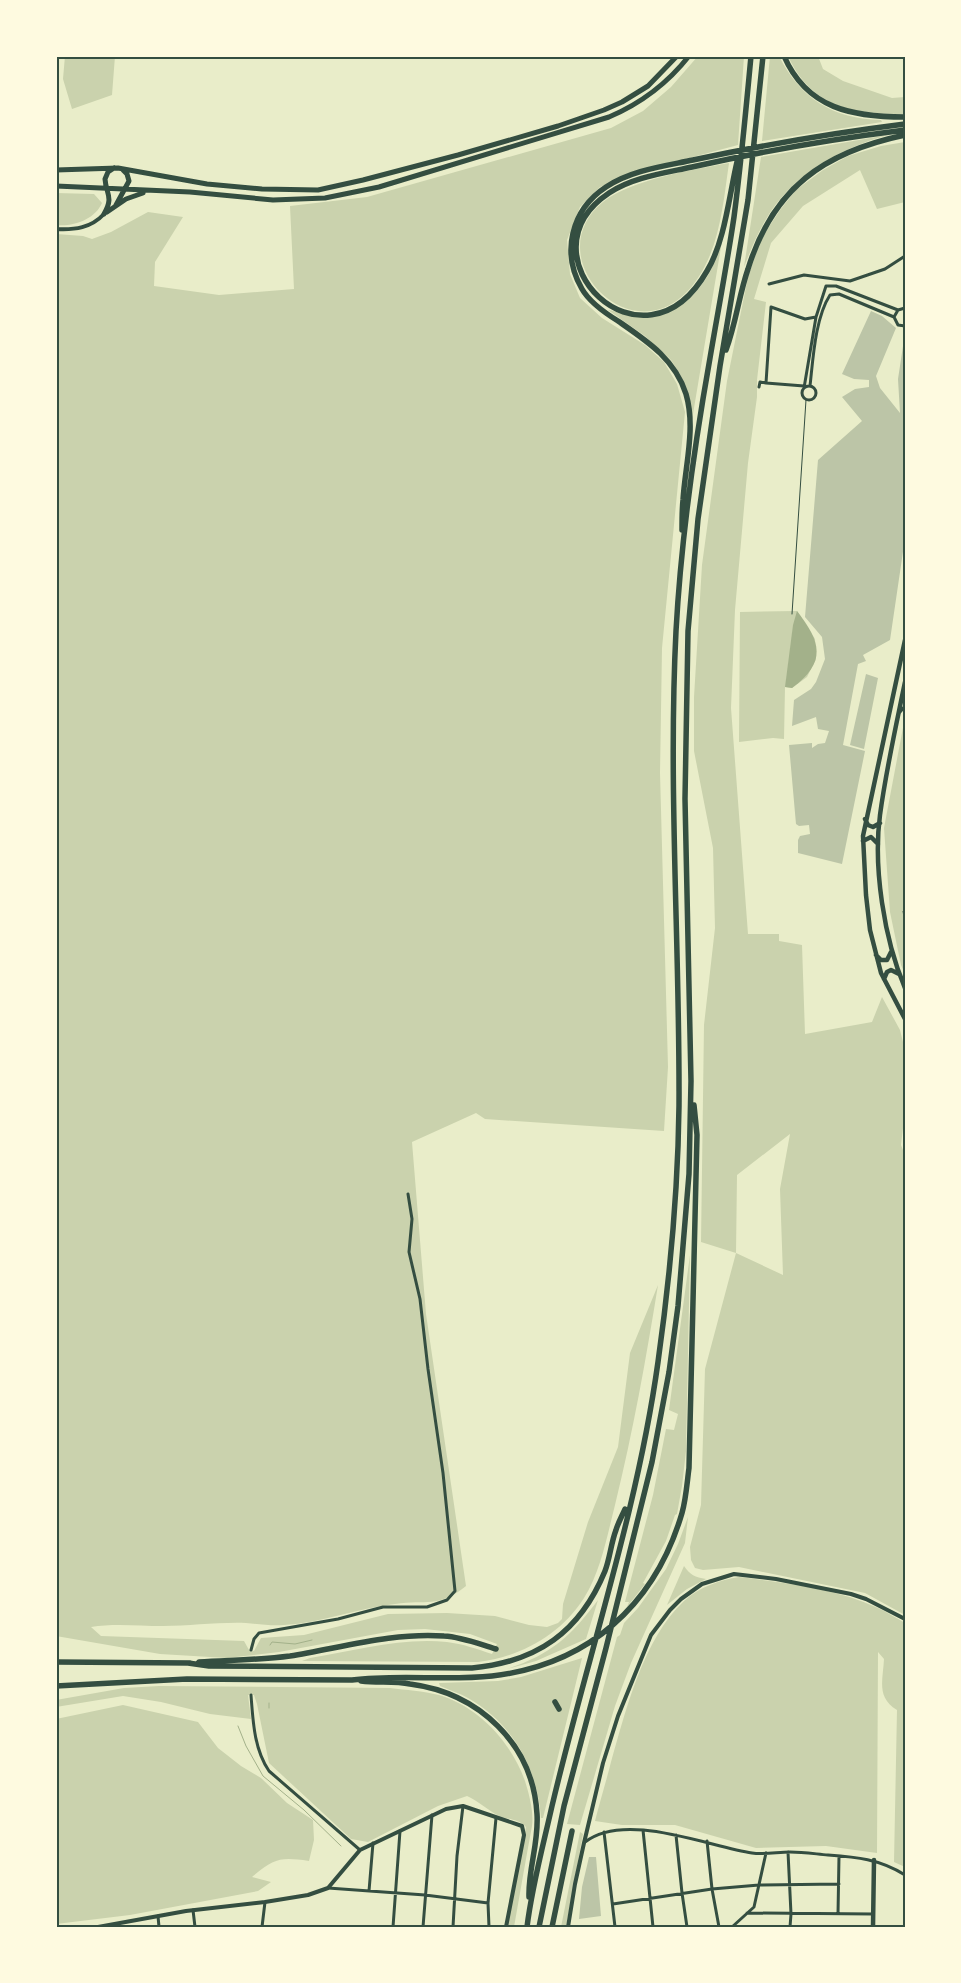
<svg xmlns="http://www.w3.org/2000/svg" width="961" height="1983" font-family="Manrope,sans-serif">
  <rect width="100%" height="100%" fill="#e9edc9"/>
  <path fill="#cad2ad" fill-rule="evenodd" d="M 65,56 L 115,56 L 112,95 L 72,109 L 63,79 Z
    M 698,56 L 744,56 L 738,145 L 633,173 L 600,187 L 580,207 L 567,240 L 570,274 L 580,298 L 602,318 L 645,345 L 664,362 L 677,384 L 685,412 L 662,648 L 660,773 L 668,1067 L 664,1131 L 485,1119 L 476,1113 L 412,1142 L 426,1314 L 466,1586 C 437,1609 427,1599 395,1604 C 357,1608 322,1623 284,1625 C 271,1626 259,1624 246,1623 C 218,1622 190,1626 163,1626 C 139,1626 114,1623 91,1627 L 101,1636 L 244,1641 L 249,1650 L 254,1651 L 261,1638 L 304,1635 L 388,1614 L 447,1613 L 495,1616 L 529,1625 L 547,1627 L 558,1623 L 562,1619 L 563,1604 L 588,1522 L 618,1447 L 630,1353 L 658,1285 C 646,1359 633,1432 615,1505 C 607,1536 601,1571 584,1598 C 560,1636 519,1657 478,1662 L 302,1661 L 310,1658 C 354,1651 402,1637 447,1642 C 463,1644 477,1649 492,1654 L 497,1644 L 470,1634 L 425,1629 L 398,1630 L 279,1652 L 227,1658 L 160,1654 L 56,1636 L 56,234 L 83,236 L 92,239 L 111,232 L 148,212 L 183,217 L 155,262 L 154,286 L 219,295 L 294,289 L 290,206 L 367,197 L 611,128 L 643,111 L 671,87 Z
    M 770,56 L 779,56 C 800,98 833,119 881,120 L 882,122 L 762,141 Z
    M 788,56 L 818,56 L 823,69 L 843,81 L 892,98 L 905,97 L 905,114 C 853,114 812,108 788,56 Z
    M 888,135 C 838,149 791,175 765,221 C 756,236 750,252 744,267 L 761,157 Z
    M 905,142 L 905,202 L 877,209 L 860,170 L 803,206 L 771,243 L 754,299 L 766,302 L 757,380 L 757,397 L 748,463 L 735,610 L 731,708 L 748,934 L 779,934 L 779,941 L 802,945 L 805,1034 L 872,1022 L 882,997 L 900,1030 L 905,1050 L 905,1111 L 901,1145 L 905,1155 L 905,1615 L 865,1593 L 739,1567 L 703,1570 L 695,1568 L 691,1560 L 690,1547 L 701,1505 L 705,1369 L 736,1253 L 701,1242 L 704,1025 L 715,928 L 713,848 L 694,751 L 694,697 L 702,565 L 727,381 L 748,277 L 761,239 L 780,210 L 796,190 L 823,170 L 848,156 L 881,146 ZM 790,1134 L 780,1189 L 783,1275 L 736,1253 L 737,1175 Z
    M 729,163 C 724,197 721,235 705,266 C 649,375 530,261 603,202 C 632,179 693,170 729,163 Z
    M 56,193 L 94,194 L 102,203 C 95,219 74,227 56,225 Z
    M 721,247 L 691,426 L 680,374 L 671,360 L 645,336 L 608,310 C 617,311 627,317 638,317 C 669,319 695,299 710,272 C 714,264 716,254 721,247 Z
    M 797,611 L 815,639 L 816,659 L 807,677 L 792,688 L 785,687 L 784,739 L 773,738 L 739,742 L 740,612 Z
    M 905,717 L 905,974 L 901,965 L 890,912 L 884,828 Z
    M 690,1255 L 686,1451 L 682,1486 L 677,1514 L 675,1515 L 666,1541 L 643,1583 L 645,1584 L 627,1607 L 629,1602 L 625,1602 L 653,1495 L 666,1429 L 674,1430 L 678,1414 L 669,1410 Z
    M 688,1517 L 685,1543 L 631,1663 L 615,1706 L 580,1825 L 567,1824 L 617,1637 L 620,1635 L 624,1623 L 638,1608 L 666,1569 L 678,1544 Z
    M 684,1566 C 690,1575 695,1577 706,1579 L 687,1589 L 667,1605 Z
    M 739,1577 C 786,1583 835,1588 878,1608 C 887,1612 896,1618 905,1623 L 905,1867 L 894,1862 L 897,1710 C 876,1697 883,1680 884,1659 L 878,1652 L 877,1853 L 826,1846 L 756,1848 L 675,1825 L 622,1825 L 595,1821 C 600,1801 606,1782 611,1762 C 626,1710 643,1639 684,1601 C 699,1587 720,1580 739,1577 Z
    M 598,1600 L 586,1639 L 536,1661 L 507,1669 C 552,1654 571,1636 598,1600 Z
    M 582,1658 L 543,1818 L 541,1818 C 537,1767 513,1724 468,1698 C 459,1693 449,1690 440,1686 L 439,1683 L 498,1681 L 521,1677 Z
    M 159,1686 L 390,1688 C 406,1690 423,1691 439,1695 C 479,1707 511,1742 525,1781 C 529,1794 534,1812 532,1826 C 526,1858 520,1893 514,1927 L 507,1927 L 526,1827 C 518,1818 507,1820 497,1815 C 487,1809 478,1801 467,1796 L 438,1806 L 368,1842 L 351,1839 L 269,1763 L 257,1704 L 254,1695 L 248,1695 L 251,1719 L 210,1714 L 161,1702 L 123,1696 L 56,1707 L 56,1700 L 124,1688 Z
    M 123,1705 L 198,1722 L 218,1748 L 241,1766 L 261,1778 L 287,1803 L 313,1820 L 314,1840 L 309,1861 C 280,1857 275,1858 252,1877 L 271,1882 L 258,1891 L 130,1915 L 56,1924 L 56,1719 Z
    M 580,1832 L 583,1834 L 566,1927 L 561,1927 Z"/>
  <path fill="#a3b18a" d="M 797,611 C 821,642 827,662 792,688 L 785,687 L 793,625 Z"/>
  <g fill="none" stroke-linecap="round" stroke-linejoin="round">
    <path stroke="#a3b18a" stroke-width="1" d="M 270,1645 L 272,1642 L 295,1644 L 312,1640
      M 269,1703 L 269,1708
      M 238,1726 L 246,1746 L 263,1776 L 304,1810 L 341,1846"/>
  </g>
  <path fill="#bcc5a7" d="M 871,311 L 882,316 L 896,328 L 876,376 L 880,388 L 900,413 L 898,379 L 905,333 L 905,538 L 890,640 L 863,655 L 866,661 L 858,664 L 843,745 L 865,751 L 842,864 L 798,853 L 798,840 L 800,836 L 810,834 L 809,825 L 799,826 L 796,824 L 789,745 L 812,743 L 812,748 L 818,744 L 825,743 L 829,731 L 818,729 L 816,717 L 792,726 L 794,700 L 811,689 L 816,682 L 825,659 L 822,637 L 805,617 L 818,460 L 862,421 L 842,397 L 855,389 L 869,387 L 869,380 L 854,379 L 842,374 Z
    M 866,674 L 878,678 L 864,749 L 850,745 Z
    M 589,1857 L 596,1857 L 601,1916 L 579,1919 L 582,1887 Z"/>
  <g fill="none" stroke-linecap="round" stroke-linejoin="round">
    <path stroke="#344e41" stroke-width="1" d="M 905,910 L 903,911 L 905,923"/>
    <path stroke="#344e41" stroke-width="1" d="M 792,614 L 806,400"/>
    <path stroke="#344e41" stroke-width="3" d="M 769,284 L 804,275 L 850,281 L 885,269 L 905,256
      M 905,308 L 898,310 L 894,317 L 898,325 L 905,326
      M 766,383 L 804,386
      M 810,386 C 813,360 815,318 830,295 L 839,294 L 894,317
      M802 393a7 7 0 1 1 14 0a7 7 0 1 1-14 0Z
      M 759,387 L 760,382 L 766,383 L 771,307 L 805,319 L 816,317
      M 804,388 L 816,317 L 826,286 L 836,286 L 898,310
      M 900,712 L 905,706
      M 251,1650 L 254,1639 L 259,1633 L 338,1619 L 383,1607 L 427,1607 L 447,1600 L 455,1591 L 443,1473 L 428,1369 L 420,1299 L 409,1252 L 412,1219 L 408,1194
      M 251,1695 C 253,1721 254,1749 269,1771 L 360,1850
      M 643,1830 L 653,1927
      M 604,1832 L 615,1927
      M 676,1835 L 682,1893 L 687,1927
      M 707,1841 L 712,1889 L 719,1927
      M 585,1842 C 625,1811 707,1846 752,1853 C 764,1855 778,1852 790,1852 C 803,1852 816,1854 828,1855 C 856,1857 880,1859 905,1875
      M 788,1852 L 791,1914 L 790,1927
      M 328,1888 L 425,1895 L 488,1903
      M 369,1891 L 373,1843
      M 613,1904 L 712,1889 L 759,1885 L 839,1884
      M 193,1910 L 195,1927
      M 747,1913 L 873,1914
      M 838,1914 L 839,1856
      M 158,1916 L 159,1927
      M 262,1927 L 265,1902
      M 393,1927 L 400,1831
      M 423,1927 L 432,1815
      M 453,1927 L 457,1856 L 463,1806
      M 489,1927 L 488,1903 L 496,1818
      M 732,1927 L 754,1907 L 766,1853"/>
    <path stroke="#344e41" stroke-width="4" d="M 56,229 C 75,230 91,228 104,214
      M 98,1927 L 186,1911 L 265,1902 L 308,1895 L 328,1888 L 360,1850 L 446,1809 L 463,1806 L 522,1826 L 524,1835 L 506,1927
      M 568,1927 L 575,1884 L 584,1843 L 603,1763 L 618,1716 L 651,1635 L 670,1610 L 681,1599 L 702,1584 L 734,1574 L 776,1579 L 851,1594 L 866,1599 L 905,1619"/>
    <path stroke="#344e41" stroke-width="4.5" d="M 873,1927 L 874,1860"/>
    <path stroke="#344e41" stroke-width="4.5" d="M 905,640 L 863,836 L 866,895 L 870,930 L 881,973 L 905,1019
      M 905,682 C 896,726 886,770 880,815 C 873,867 884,939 905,988
      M 865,819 L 868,825 L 873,827 L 880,823
      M 863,841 L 871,837 L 878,844
      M 876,955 L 881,960 L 887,960 L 891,952
      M 884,979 L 887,972 L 891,970 L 899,974"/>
    <path stroke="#344e41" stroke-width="5" d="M 56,170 L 118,168 L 207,184 L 262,189 L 318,190 L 363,180 L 458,155 L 558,126 L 604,110 L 622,102 L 648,86 L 677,56
      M 56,186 L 190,192 L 273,200 L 325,198 L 379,187 L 609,117 C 642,103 667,84 689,56
      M 116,205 L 129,181 L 127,174 L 122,169
      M 107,212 L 126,199 L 143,193
      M 104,214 C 114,197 106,194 105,179 L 108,172 L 114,168"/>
    <path stroke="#344e41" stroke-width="5.5" d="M 784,56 C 807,109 853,117 905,117
      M 737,162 C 729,196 725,241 707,271 C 643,383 516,255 609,193 C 633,177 665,173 692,167 C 763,151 833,139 905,130
      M 726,350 C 736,323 739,295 748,269 C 773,188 824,152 905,135
      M 682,530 C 682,520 682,509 683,500 C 685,466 696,428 686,394 C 675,359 647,341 618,321 C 605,313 590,303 582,289 C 561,253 571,210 606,187 C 631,170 665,166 693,160 C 763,145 833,133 905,124
      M 56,1662 L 190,1663
      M 199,1662 C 229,1660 260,1660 290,1656 C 340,1648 394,1632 444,1636 C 462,1637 479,1644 496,1649
      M 188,1663 L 209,1666 L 472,1668 C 537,1662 580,1632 605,1571 C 610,1558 611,1543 616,1530 C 618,1523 622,1516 625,1509
      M 361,1681 C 378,1683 394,1681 410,1684 C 479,1693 533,1744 537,1814 C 539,1843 528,1869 529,1897
      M 56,1686 L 187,1679 L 352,1680 C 398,1674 446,1681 492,1676 C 588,1665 655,1605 682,1513 C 686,1499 687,1483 689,1468 L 697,1135 L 694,1105
      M 555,1702 L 559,1709
      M 527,1927 C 532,1886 543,1846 552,1806 C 587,1658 637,1513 658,1362 C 670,1277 678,1192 679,1106 C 680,948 668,789 676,631 C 681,539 694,448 710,358 C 718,311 727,264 734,217 C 741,164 746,110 751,56
      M 539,1927 L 564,1806 L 606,1648 L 652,1462 L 669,1372 L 678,1306 L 689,1174 L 691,1081 L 685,799 L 688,631 L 698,519 L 720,366 L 748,200 L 763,56
      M 552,1927 L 572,1831"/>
  </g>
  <rect width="961" height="1983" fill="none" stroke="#fefae0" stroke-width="115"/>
  <rect x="58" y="58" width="846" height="1868" fill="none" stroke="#344e41" stroke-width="2"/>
</svg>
